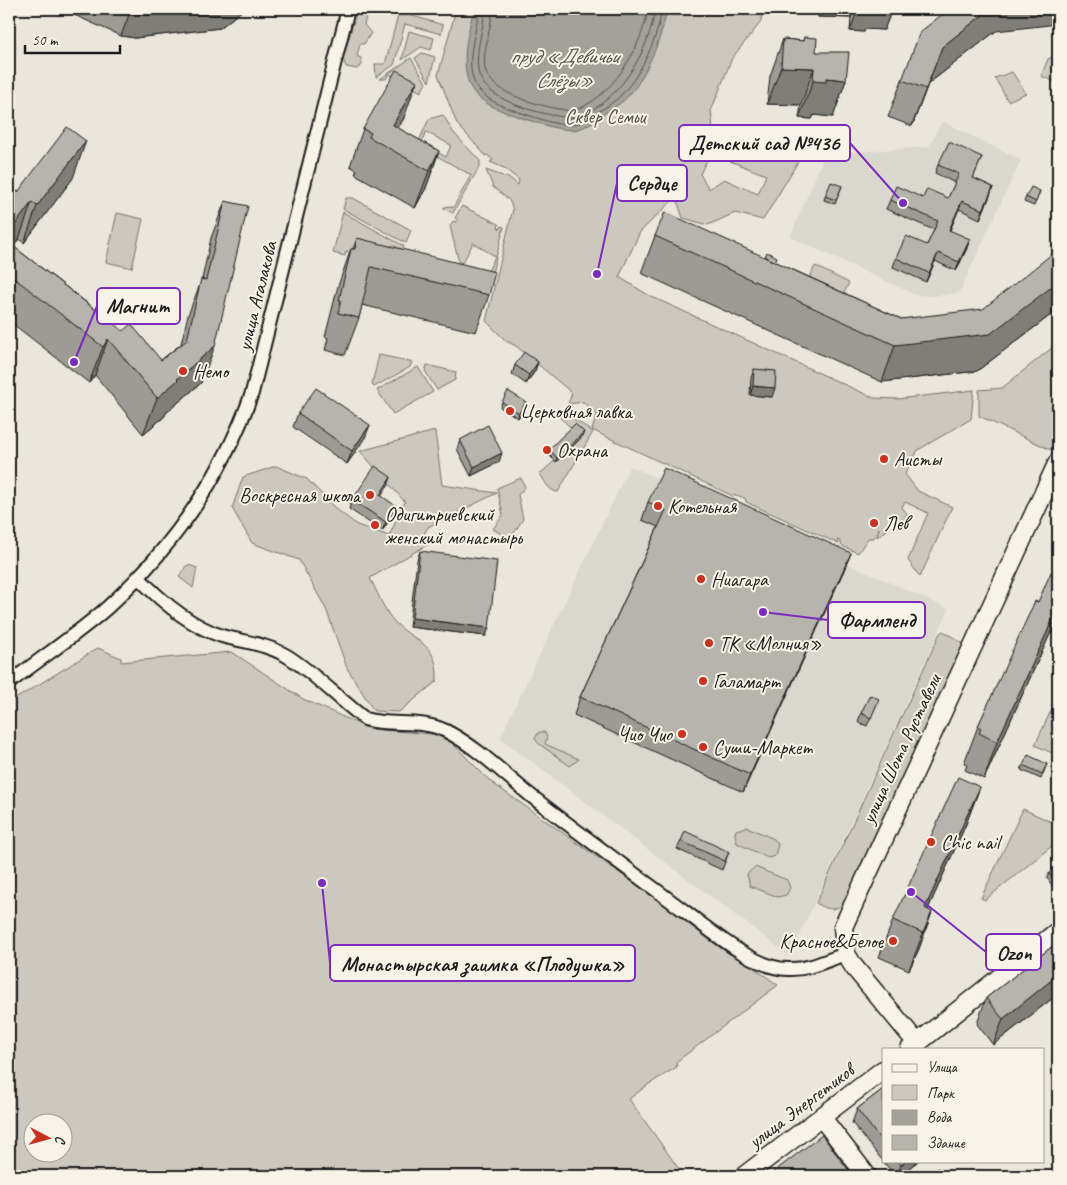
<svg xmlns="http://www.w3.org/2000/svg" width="1067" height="1185" font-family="Caveat,sans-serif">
  <rect width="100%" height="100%" fill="#eae6dc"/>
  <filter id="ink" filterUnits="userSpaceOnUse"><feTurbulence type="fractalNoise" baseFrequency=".02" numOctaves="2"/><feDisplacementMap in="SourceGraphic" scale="10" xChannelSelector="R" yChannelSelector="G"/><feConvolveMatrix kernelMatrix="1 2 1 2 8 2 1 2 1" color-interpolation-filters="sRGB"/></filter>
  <g filter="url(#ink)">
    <path fill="#dad7ce" d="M 942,121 L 1021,160 L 959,293 L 933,296 L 916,295 L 790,237 L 825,154 L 929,147 Z
      M 630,466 L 949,609 L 790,956 L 500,738 Z"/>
    <path fill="#ccc8c0" stroke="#74726e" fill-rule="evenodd" d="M 357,9 L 368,9 L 364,25 L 371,33 L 364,44 L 360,44 L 357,56 L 361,58 L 362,65 L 357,69 L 346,67 L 343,59 Z
      M 456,9 L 762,9 L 761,22 L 732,58 L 711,111 L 715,144 L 700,174 L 709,189 L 724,179 L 758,194 L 766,175 L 730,161 L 739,127 L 802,155 L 763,220 L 735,213 L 708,225 L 683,218 L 676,197 L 640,232 L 619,277 L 650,296 L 874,398 L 898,399 L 974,390 L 971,419 L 918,450 L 905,474 L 918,491 L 952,507 L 920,577 L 908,560 L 928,513 L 905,502 L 902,507 L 907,514 L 905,519 L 895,523 L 877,537 L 879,528 L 874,538 L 868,538 L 858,553 L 842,546 L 840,541 L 837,540 L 839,544 L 746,502 L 745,498 L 736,495 L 733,496 L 592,430 L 597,414 L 583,402 L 568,404 L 572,393 L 516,346 L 506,341 L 486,321 L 513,209 L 509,200 L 493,187 L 486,170 L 511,179 L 518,185 L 519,180 L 504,168 L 490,162 L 493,160 L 487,155 L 486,156 L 457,124 L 438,75 Z
      M 399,12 L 443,25 L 441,34 L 405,24 L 394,65 L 376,77 L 375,64 L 385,64 Z
      M 409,31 L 434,38 L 431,50 L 421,47 L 402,60 Z
      M 422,53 L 435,57 L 429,82 L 415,58 Z
      M 1054,56 L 1058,56 L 1058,83 L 1041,76 L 1048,59 Z
      M 411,58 L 426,83 L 421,92 L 389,74 L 386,79 L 380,79 Z
      M 1012,72 L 1026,93 L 1008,101 L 995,78 Z
      M 443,115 L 453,132 L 480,161 L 480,166 L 453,213 L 443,208 L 448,206 L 453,208 L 471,175 L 428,151 L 426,146 L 446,157 L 451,145 L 426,132 L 421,144 L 416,147 L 429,119 Z
      M 346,198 L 353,198 L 411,230 L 406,243 L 343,209 Z
      M 462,206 L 499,224 L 498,227 L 500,229 L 502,226 L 504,227 L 492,273 L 485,278 L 495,256 L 473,243 L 463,262 L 459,263 L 450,226 L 453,221 L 456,222 L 458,220 L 455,218 Z
      M 343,212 L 404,246 L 402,250 L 392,245 L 378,264 L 348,257 L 349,252 L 346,251 L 345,256 L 333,253 Z
      M 117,213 L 143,219 L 132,268 L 106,262 Z
      M 815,266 L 849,283 L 841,299 L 807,283 Z
      M 1058,343 L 1058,434 L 1051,450 L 979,416 L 979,390 L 1002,388 Z
      M 379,355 L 412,362 L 410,367 L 374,387 L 372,384 Z
      M 427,365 L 456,372 L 455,380 L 437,390 L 425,371 Z
      M 418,367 L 433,392 L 393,414 L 377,390 Z
      M 562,411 L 593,432 L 558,492 C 549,492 545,481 540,474 L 581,437 L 556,414 Z
      M 435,431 L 442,485 L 497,493 L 428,527 L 424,534 L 432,542 L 370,578 C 377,591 383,608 392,619 C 412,643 439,640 437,681 L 399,712 L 374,711 L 347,668 L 326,609 L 299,560 L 252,543 L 232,508 L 243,477 L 276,466 L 307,479 L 335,508 L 357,525 L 389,536 L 405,502 L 360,451 Z
      M 521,478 L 525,487 L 518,495 L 523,519 L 510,539 L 493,529 L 503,515 L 497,488 Z
      M 189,565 L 197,568 L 193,588 L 179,577 L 186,566 Z
      M 943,631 L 964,644 L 843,904 C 835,912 824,909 816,903 L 940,633 Z
      M 98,648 L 121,658 L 121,662 L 232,652 L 303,699 L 370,729 L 444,735 L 491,782 L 778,985 L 676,1062 L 677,1067 L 649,1084 L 629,1099 L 684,1176 L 9,1176 L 9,706 L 12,701 ZM 32,1122 L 62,1122 L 62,1152 L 32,1152 Z
      M 1055,702 L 1058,703 L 1058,756 L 1035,745 Z
      M 539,732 L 544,732 L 547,736 L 545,744 L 579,759 L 570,766 L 538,743 L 535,738 Z
      M 1023,809 L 1058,825 L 1058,841 L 985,900 L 981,898 Z
      M 747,827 L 774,839 L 778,844 L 775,856 L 768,858 L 737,843 L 735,834 L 736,830 Z
      M 755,867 L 787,880 L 790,888 L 786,895 L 778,897 L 750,886 L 747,874 Z"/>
    <path fill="#a3a19a" stroke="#6d6c68" d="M 474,9 L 667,9 C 663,35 644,84 623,101 C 617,106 608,111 601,116 C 592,122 583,130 571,130 C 553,129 535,122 519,117 C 502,111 480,104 471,88 C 459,66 468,31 474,9 Z"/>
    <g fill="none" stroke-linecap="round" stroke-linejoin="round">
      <path stroke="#52514e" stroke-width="1" d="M 479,9 C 477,33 464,60 475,84 C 482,99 504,107 519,112 C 535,117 553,125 571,125 C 581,124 589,118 598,112 C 606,107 616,101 622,94 C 642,73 658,37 662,9
        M 485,9 C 484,29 475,49 478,70 C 482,102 544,115 571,118 C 616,109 650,51 655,9
        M 492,9 C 492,29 482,49 485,69 C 490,95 548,108 571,111 C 610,102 643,46 648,9"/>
      <defs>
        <path id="street" d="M 138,577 C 161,601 190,626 222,636 C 244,642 267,644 287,656 C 313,672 340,700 365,719 C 391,727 420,718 446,731 C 477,747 503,773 530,795 C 581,835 635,874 687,913 C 712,932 756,969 788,969 C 810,970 826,960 846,954
          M 9,683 C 42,657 78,634 109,606 C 173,547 223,475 252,393 L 348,9"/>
        <path id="secondary" d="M 917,1043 L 854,967 L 846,954 L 843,927 L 1058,462
          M 910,1049 L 1058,931
          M 822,1118 L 867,1176
          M 744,1176 L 883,1070"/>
      </defs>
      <use href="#street" stroke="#1c1c1c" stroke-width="16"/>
      <use href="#secondary" stroke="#1c1c1c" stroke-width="21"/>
      <use href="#street" stroke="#f7f3e8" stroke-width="12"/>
      <use href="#secondary" stroke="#f7f3e8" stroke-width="18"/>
    </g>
    <path fill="#9d9b94" stroke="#1c1c1c" d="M 61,9 L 244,9 L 220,28 L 135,38 L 121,36 Z
      M 819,9 L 892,9 L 884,30 L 865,29 L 864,32 L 850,31 L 851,18 L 818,17 Z
      M 996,31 L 928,84 L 912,126 L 888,117 L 902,80 Z
      M 804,37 L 816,52 L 846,80 L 833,117 L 814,115 L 812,119 L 799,118 L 801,105 L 767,104 L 770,76 L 783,39 L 803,41 Z
      M 404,118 L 398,128 L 439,151 L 426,188 L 415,208 L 355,174 L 357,170 L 350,166 L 363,129 Z
      M 982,157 L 973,178 L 993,187 L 980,219 L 959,209 L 950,230 L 967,248 L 956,271 L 935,261 L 926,282 L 893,267 L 896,258 L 927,245 L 934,230 L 886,209 L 890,200 L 948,198 L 955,183 L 935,173 L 938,165 Z
      M 73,178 L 24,243 L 19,239 L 13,246 L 161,360 L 181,344 L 188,315 L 202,279 L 211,238 L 225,201 L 201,383 L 166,413 L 164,417 L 143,434 L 95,375 L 89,383 L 9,321 L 9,193 L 18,192 Z
      M 842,186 L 835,204 L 824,200 L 825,196 Z
      M 1040,191 L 1034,206 L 1024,202 L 1026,197 Z
      M 655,236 L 765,257 L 901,319 L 1056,311 L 977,371 L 882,382 L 641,273 Z
      M 357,238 L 489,295 L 476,332 L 362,305 L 359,318 L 345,355 L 325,350 L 328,338 L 325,337 L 338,286 L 351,249 L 353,249 Z
      M 538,362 L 535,371 L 526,384 L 512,374 L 515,365 Z
      M 754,369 L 772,397 L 750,395 L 751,378 Z
      M 502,402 L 526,402 L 524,407 L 518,418 L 500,407 Z
      M 298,413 L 365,438 L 347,464 L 293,427 Z
      M 582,437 L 556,462 L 548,454 L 549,449 Z
      M 460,440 L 499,462 L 471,476 L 457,449 Z
      M 388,486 L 381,496 L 393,515 L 382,531 L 349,509 L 352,500 Z
      M 648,502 L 851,553 L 844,570 L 743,792 L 574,715 L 580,697 L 658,527 L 642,520 Z
      M 420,551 L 486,636 L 409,627 L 417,560 Z
      M 1058,566 L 1058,636 L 1051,632 L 984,779 L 965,770 L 967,765 L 964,763 L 978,726 L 1038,602 Z
      M 879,699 L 867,726 L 858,722 L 861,713 Z
      M 1047,764 L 1041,779 L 1021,770 L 1023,765 Z
      M 980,787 L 966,824 L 928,909 L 932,912 L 919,949 L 909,970 L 879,957 L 893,920 Z
      M 681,841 L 729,852 L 722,870 L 677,849 Z
      M 1049,873 L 1058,885 L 1054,888 L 1047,878 Z
      M 1058,942 L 1058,994 L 993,1045 L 977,1024 L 986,998 Z
      M 883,1089 L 883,1161 L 918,1161 L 899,1176 L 895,1176 L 852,1123 L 857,1109 Z"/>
    <path fill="#7f7e78" stroke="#1c1c1c" d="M 131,9 L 244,9 L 220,28 L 135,38 L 121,36 Z
      M 821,9 L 854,9 L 851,18 L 818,17 Z
      M 858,9 L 892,9 L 884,30 L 865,29 L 864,32 L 850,31 Z
      M 990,9 L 1058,9 L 1058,24 L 996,31 L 928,84 L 912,126 L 942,47 Z
      M 781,67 L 814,68 L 801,105 L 767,104 Z
      M 826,78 L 846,80 L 833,117 L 814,115 L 812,119 L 799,118 L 813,81 Z
      M 417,81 L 404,118 L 387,148 L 393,125 Z
      M 86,141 L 73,178 L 24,243 L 37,206 Z
      M 439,151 L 426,188 L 415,208 L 429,171 Z
      M 993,187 L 990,196 L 980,219 L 983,210 Z
      M 962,201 L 959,209 L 946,239 L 949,230 Z
      M 32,202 L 19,239 L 9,252 L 9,233 Z
      M 970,239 L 967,248 L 956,271 L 959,262 Z
      M 938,253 L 935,261 L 926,282 L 929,273 Z
      M 1058,282 L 1058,307 L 1056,311 L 977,371 L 882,382 L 895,345 Z
      M 108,339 L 95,375 L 89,383 L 103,347 Z
      M 215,346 L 201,383 L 166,413 L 164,417 L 143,434 L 157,398 L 177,379 Z
      M 538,362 L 535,371 L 526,384 L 529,375 Z
      M 753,386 L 775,388 L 772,397 L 750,395 Z
      M 526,402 L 524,407 L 518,418 L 519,413 Z
      M 370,425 L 365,438 L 347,464 L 352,451 Z
      M 584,432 L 582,437 L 556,462 L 557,458 Z
      M 502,453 L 499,462 L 471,476 L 474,467 Z
      M 391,477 L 388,486 L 376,504 L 380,495 Z
      M 396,506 L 393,515 L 382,531 L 386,522 Z
      M 851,553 L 844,570 L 743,792 L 750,775 Z
      M 1058,608 L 1058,611 L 1051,632 L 984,779 L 997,742 Z
      M 412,618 L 489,628 L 486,636 L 409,627 Z
      M 980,787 L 966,824 L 918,931 L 925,908 Z
      M 1058,881 L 1058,885 L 1054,888 L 1056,883 Z
      M 932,912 L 919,949 L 909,970 L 923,933 Z
      M 1058,975 L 1058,994 L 993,1045 L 1003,1019 Z
      M 906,1161 L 918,1161 L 899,1176 L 897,1176 L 901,1165 Z"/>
    <path fill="#b6b4ac" stroke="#1c1c1c" d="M 949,9 L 990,9 L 942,47 L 926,89 L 902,80 L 920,32 Z
      M 804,37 L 817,38 L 816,52 L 849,52 L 846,80 L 826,78 L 826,82 L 813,81 L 814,68 L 781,67 L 783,39 L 804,41 Z
      M 396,70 L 417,81 L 393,125 L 439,151 L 429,171 L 369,137 L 371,133 L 363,129 Z
      M 67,127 L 86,141 L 37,206 L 32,202 L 9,233 L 9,193 L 13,188 L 18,192 Z
      M 949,142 L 982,157 L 973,178 L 993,187 L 983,210 L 962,201 L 949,230 L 970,239 L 959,262 L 938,253 L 929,273 L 896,258 L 906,236 L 927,245 L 938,221 L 890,200 L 896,186 L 923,198 L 927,189 L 948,198 L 959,174 L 938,165 Z
      M 831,182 L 842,186 L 836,200 L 825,196 Z
      M 1031,187 L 1040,191 L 1036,202 L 1026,197 Z
      M 225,201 L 248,206 L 215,346 L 177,379 L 178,380 L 157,398 L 108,339 L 103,347 L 9,274 L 9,243 L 123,331 L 131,324 L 161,360 L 187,340 L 201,279 L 206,280 Z
      M 665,212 L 901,319 L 983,309 L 1052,254 L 1058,237 L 1058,282 L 990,334 L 895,345 L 655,236 Z
      M 357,238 L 495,272 L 489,295 L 371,267 L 359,318 L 338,313 L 341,300 L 339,300 L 351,249 L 355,249 Z
      M 767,252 L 777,257 L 775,262 L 765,257 Z
      M 524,352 L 538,362 L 529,375 L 515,365 Z
      M 754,369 L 776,371 L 775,388 L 753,386 Z
      M 316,388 L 370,425 L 352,451 L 298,413 Z
      M 508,391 L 526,402 L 519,413 L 502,402 Z
      M 575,424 L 584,432 L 557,458 L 549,449 Z
      M 488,425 L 502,453 L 474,467 L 460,440 Z
      M 375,466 L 391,477 L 380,495 L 396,506 L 386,522 L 352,500 Z
      M 664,468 L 851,553 L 750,775 L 580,697 L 666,510 L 648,502 Z
      M 420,551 L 497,561 L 489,628 L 412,618 Z
      M 1057,565 L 1058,566 L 1058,608 L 997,742 L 979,733 L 981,728 L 978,726 L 1035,601 L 1038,602 L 1051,572 L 1054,573 Z
      M 870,695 L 879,699 L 871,718 L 861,713 Z
      M 1028,755 L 1047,764 L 1042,774 L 1023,765 Z
      M 958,777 L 980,787 L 925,908 L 932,912 L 923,933 L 893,920 Z
      M 685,831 L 729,852 L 725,861 L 681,841 Z
      M 1058,866 L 1058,881 L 1056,883 L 1049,873 Z
      M 1058,942 L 1058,975 L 1003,1019 L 986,998 Z
      M 883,1089 L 883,1143 L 857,1109 Z
      M 822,1135 L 853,1176 L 820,1176 L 818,1173 L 813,1176 L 768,1176 Z
      M 898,1161 L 906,1161 L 901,1165 Z
      M 938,1168 L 945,1176 L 927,1176 Z
      M 1004,1170 L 1009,1176 L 996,1176 Z"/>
  </g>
  <g fill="#c8321e" stroke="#f7f3e8" stroke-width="2">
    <circle cx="183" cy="371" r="5"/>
    <circle cx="510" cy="411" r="5"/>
    <circle cx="547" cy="450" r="5"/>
    <circle cx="884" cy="459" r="5"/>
    <circle cx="370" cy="495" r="5"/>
    <circle cx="658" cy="506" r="5"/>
    <circle cx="874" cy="523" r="5"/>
    <circle cx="375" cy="525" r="5"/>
    <circle cx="701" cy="579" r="5"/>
    <circle cx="709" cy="643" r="5"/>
    <circle cx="703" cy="681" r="5"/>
    <circle cx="682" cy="734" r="5"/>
    <circle cx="703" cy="747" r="5"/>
    <circle cx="931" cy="842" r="5"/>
    <circle cx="893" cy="941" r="5"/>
  </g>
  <g text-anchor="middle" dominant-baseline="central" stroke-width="4" stroke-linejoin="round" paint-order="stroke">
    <g font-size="20" fill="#51504d" stroke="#f7f3e8">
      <text x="605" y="116">Сквер Семьи</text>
    </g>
    <g font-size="20" fill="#1c1c1c" stroke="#f7f3e8">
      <text transform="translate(257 296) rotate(-76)">улица Агалакова</text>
      <text transform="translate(901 749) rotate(-65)">улица Шота Руставели</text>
      <text transform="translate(801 1106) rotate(-37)">улица Энергетиков</text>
    </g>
    <g font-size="20" fill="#1c1c1c" stroke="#f7f3e8" text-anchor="start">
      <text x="193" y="371">Немо</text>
      <text x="520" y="411">Церковная лавка</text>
      <text x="557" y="450">Охрана</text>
      <text x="894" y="459">Аисты</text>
      <text x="360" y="495" text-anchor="end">Воскресная школа</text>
      <text x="668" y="506">Котельная</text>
      <text x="385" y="514">Одигитриевский<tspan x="385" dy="23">женский монастырь</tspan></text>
      <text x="884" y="523">Лев</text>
      <text x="711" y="579">Ниагара</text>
      <text x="719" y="643">ТК «Молния»</text>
      <text x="713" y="681">Галамарт</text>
      <text x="672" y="734" text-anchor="end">Чио Чио</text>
      <text x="713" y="747">Суши-Маркет</text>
      <text x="941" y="842">Chic nail</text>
      <text x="883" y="941" text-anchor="end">Красное&amp;Белое</text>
    </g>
    <g font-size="21" font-style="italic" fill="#52514e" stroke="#f7f3e8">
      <text x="564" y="56">пруд «Девичьи<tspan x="564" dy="24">Слёзы»</tspan></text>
    </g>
  </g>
  <path fill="none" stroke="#7b2cbf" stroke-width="2" d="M903 203L850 143M597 274L617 183M74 362L97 306M763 612L828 620M911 892L986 952M322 883L330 963"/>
  <g fill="#7b2cbf" stroke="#f7f3e8" stroke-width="2">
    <circle cx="903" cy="203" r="5"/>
    <circle cx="597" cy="274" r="5"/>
    <circle cx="74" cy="362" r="5"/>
    <circle cx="763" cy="612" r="5"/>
    <circle cx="911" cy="892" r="5"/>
    <circle cx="322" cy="883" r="5"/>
  </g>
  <g fill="#f7f3e8" stroke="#7b2cbf" stroke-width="2">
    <rect x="679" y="125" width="171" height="36" rx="5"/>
    <rect x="617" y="165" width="70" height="36" rx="5"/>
    <rect x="97" y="288" width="83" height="36" rx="5"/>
    <rect x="828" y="602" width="97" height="36" rx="5"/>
    <rect x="986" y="934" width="55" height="36" rx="5"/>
    <rect x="330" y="945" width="305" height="36" rx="5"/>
  </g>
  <g font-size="21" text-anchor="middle" font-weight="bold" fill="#1c1c1c">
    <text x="764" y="150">Детский сад №436</text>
    <text x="652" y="190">Сердце</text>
    <text x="138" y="313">Магнит</text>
    <text x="877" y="627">Фармленд</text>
    <text x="1014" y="960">Ozon</text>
    <text x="483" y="971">Монастырская заимка «Плодушка»</text>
  </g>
  <rect width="1067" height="1185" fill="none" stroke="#f7f3e8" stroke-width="30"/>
  <rect x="15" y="15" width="1037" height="1155" fill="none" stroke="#1c1c1c" stroke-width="2" filter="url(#ink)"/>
  <rect x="882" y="1048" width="162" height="115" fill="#f7f3e8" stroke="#9f9d96"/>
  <rect x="892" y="1064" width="25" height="8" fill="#f7f3e8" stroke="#9f9d96"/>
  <text x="927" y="1072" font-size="15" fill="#1c1c1c">Улица</text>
  <rect x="892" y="1085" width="25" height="15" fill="#ccc8c0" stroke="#9f9d96"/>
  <text x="927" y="1098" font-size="15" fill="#1c1c1c">Парк</text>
  <rect x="892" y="1110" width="25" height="15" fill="#a3a19a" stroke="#9f9d96"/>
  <text x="927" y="1122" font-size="15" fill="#1c1c1c">Вода</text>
  <rect x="892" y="1135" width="25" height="15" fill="#b6b4ac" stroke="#9f9d96"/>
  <text x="927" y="1148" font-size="15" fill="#1c1c1c">Здание</text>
  <g transform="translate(48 1138) rotate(96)"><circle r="24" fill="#f7f3e8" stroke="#9f9d96"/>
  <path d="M0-4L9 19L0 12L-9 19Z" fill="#c8321e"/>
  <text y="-8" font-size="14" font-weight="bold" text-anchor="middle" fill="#1c1c1c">С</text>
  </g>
  <path d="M25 45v8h95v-8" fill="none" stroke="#1c1c1c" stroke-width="2.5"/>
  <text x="32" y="45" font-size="15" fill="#1c1c1c" stroke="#f7f3e8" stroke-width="4" paint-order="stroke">50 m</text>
</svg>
